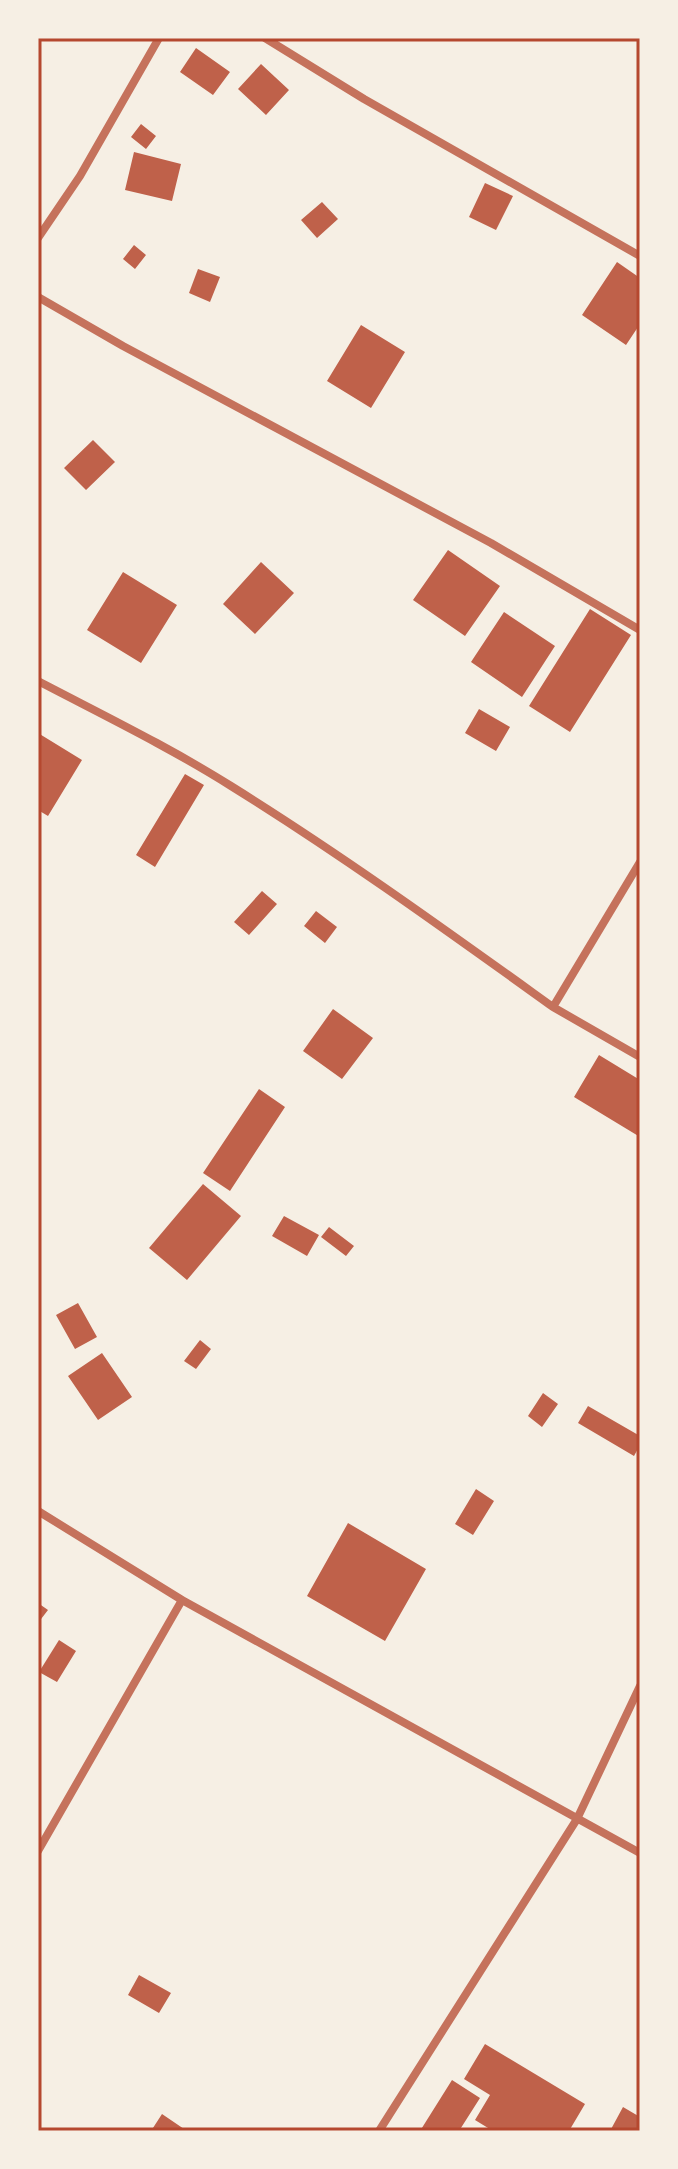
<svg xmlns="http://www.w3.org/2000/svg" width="678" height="2169" font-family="Cabin,sans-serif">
  <rect width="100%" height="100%" fill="#f6efe4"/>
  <path fill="#bf614a" d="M 196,48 L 230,72 L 213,95 L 180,72 Z
    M 261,64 L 289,90 L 266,115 L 238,89 Z
    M 141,124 L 156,136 L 146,149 L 131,137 Z
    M 134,152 L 181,164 L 172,201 L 125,190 Z
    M 485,183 L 513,196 L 496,230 L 469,217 Z
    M 322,202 L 338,219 L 317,238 L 301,220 Z
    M 134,245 L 146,255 L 135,269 L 123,259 Z
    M 617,262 L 640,278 L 640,324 L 626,345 L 582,315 Z
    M 198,269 L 220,277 L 210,302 L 189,293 Z
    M 361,325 L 405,352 L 371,408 L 327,381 Z
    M 93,440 L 115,462 L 86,490 L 64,468 Z
    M 448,550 L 500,586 L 465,636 L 413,600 Z
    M 261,562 L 294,593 L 255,634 L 223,604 Z
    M 123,572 L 177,605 L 141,663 L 87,630 Z
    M 590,609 L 631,635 L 570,732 L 529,706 Z
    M 504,612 L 555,646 L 522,697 L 471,662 Z
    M 479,709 L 510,727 L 496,751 L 465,733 Z
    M 38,733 L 82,760 L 48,816 L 38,810 Z
    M 185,774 L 204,785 L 155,867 L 136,855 Z
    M 262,891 L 277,904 L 249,935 L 234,922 Z
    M 316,911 L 337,927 L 325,943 L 304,926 Z
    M 333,1009 L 373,1038 L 342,1079 L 303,1051 Z
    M 599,1055 L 640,1080 L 640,1137 L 574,1097 Z
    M 259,1089 L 285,1107 L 230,1191 L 203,1173 Z
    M 203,1184 L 241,1216 L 187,1280 L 149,1248 Z
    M 284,1216 L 319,1235 L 307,1256 L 272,1236 Z
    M 329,1227 L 354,1246 L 346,1256 L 321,1237 Z
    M 78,1303 L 97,1337 L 75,1349 L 56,1315 Z
    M 200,1340 L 211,1349 L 196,1369 L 184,1361 Z
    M 102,1353 L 132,1397 L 98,1420 L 68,1376 Z
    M 543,1393 L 558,1404 L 542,1427 L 528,1416 Z
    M 588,1406 L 640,1436 L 640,1445 L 634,1456 L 578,1423 Z
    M 476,1489 L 494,1501 L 473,1535 L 455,1524 Z
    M 348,1523 L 426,1569 L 385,1641 L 307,1596 Z
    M 38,1603 L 48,1610 L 38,1623 Z
    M 59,1640 L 76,1651 L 57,1682 L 39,1672 Z
    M 139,1975 L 171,1993 L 159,2013 L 128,1995 Z
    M 485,2044 L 585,2104 L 569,2131 L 493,2131 L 475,2120 L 490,2095 L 464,2079 Z
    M 452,2080 L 480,2098 L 459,2131 L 420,2131 Z
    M 623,2107 L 640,2117 L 638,2131 L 610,2131 Z
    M 162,2114 L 187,2131 L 151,2131 Z"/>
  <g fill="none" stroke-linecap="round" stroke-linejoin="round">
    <path stroke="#c5725c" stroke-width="8" d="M 265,38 L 364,99 L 640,256
      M 38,238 L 80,176 L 159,38
      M 38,297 L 123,346 L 491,543 L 640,630
      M 38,681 C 103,715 169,747 231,786 C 342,855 447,931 553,1007
      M 640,862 L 553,1007 L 640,1057
      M 38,1511 L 182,1600 L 38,1851
      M 182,1600 L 640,1853
      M 379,2131 L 577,1819 L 640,1686"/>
  </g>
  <rect width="678" height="2169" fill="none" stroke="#f6efe4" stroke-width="80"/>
  <rect x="40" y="40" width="598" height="2089" fill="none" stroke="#b5482f" stroke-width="3"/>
</svg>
